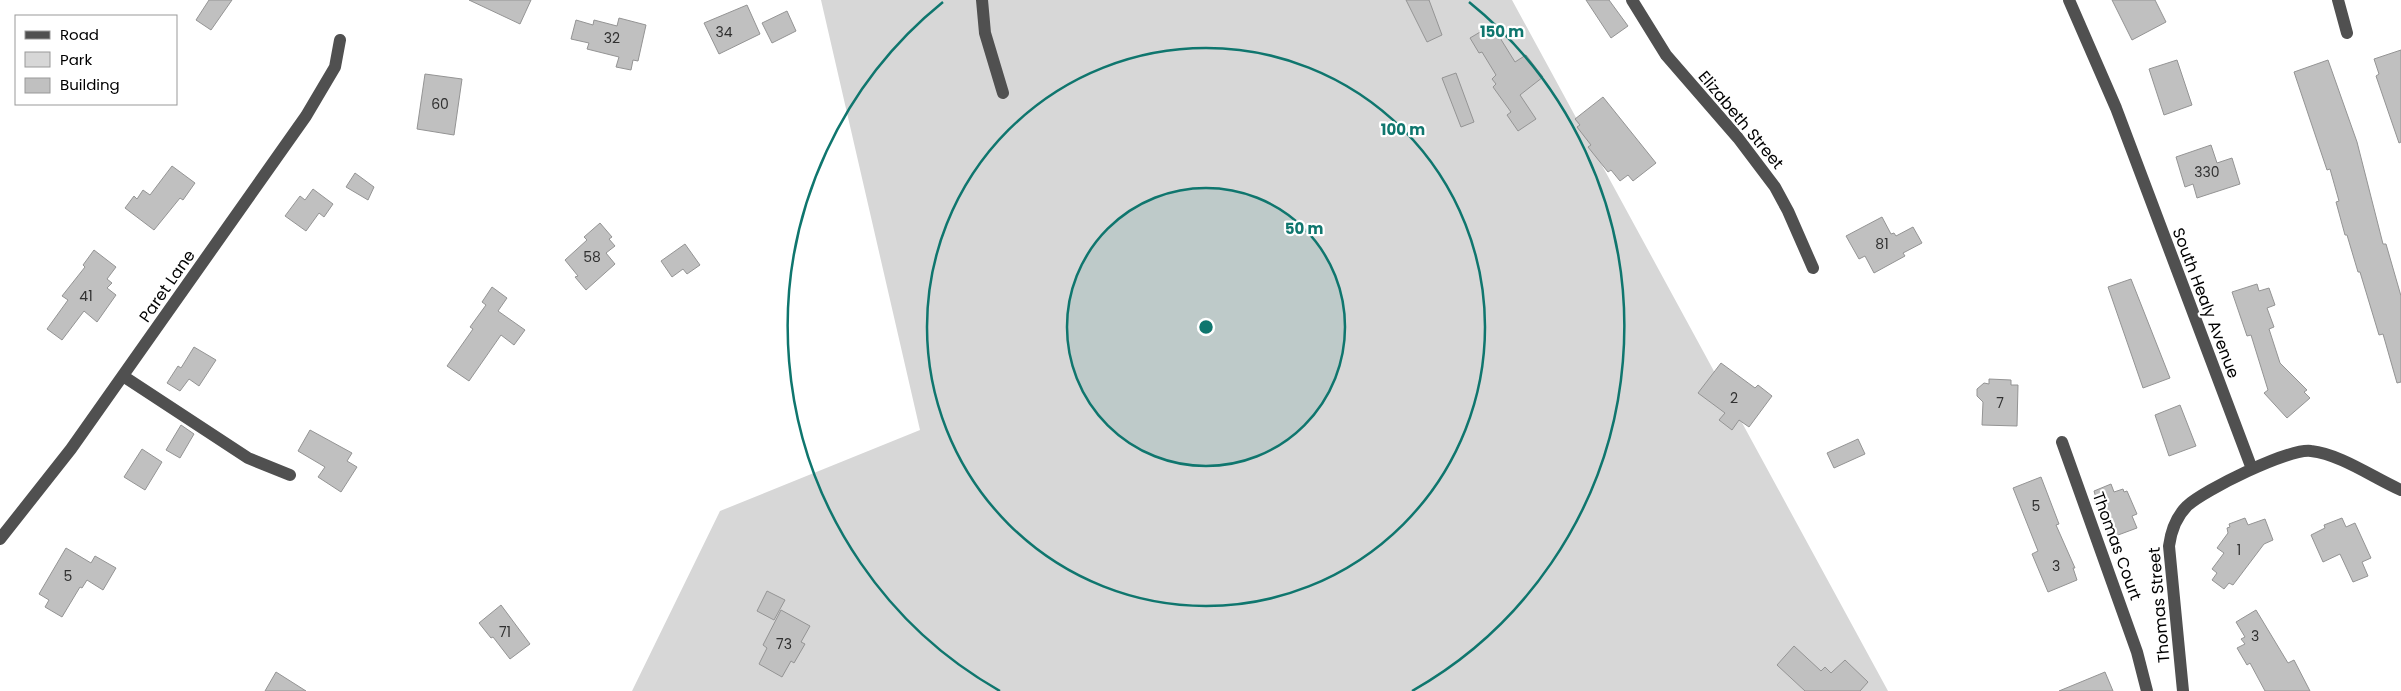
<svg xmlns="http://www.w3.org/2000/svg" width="2401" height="691" font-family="Poppins,sans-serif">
  <rect width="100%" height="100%" fill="#fff"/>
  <path fill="#d7d7d7" d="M 821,0 L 1512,0 L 1888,691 L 632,691 L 720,511 L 920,430 Z"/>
  <path fill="#c0c0c0" stroke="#949494" d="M 209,0 L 232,0 L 211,30 L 196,20 Z
    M 469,0 L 531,0 L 520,24 Z
    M 1406,0 L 1429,0 L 1442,35 L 1427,42 Z
    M 1586,0 L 1609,0 L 1628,26 L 1611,38 Z
    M 2112,0 L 2155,0 L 2166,22 L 2132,40 Z
    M 747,5 L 760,34 L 719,54 L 704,23 Z
    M 787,11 L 796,31 L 772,43 L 762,23 Z
    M 619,18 L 646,25 L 638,61 L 633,60 L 631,70 L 616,67 L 619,57 L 587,49 L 589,43 L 571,39 L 576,20 L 593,25 L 594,20 L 617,26 Z
    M 1492,25 L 1515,62 L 1526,55 L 1543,77 L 1520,95 L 1536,119 L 1518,131 L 1507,115 L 1511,112 L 1493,87 L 1496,84 L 1492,79 L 1496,75 L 1482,52 L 1479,53 L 1470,38 Z
    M 2401,50 L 2401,142 L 2399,143 L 2376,76 L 2379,74 L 2374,59 Z
    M 2177,60 L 2192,105 L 2164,115 L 2149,69 Z
    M 2328,60 L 2357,142 L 2383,244 L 2386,244 L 2401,296 L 2401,382 L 2397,383 L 2383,334 L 2379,335 L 2360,272 L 2358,272 L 2347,235 L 2345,235 L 2336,202 L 2339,201 L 2330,169 L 2327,170 L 2294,72 Z
    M 1456,73 L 1474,122 L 1461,127 L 1442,78 Z
    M 425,74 L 462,79 L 454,135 L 417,129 Z
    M 1603,97 L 1656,163 L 1633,181 L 1628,175 L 1620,181 L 1611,170 L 1608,172 L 1588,147 L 1591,145 L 1577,127 L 1580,125 L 1575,119 Z
    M 2211,145 L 2217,163 L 2232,158 L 2240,184 L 2197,198 L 2193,184 L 2185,187 L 2176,157 Z
    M 172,166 L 195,183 L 183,200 L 180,198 L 154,230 L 125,208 L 134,196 L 137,199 L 143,190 L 150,195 Z
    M 355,173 L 374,187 L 368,200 L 346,187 Z
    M 313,189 L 333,204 L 324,217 L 319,213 L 306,231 L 285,216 L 300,196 L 305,200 Z
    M 1882,217 L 1891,234 L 1894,233 L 1896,236 L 1913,227 L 1922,243 L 1903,253 L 1905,256 L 1874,273 L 1865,256 L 1859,259 L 1846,236 Z
    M 600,223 L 612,237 L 609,239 L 615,246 L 606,253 L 615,264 L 586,290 L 575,277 L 578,276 L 565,260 L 587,240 L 584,237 Z
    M 685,244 L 700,265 L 687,274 L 683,269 L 672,277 L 661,261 Z
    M 94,250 L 116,267 L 107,279 L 112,283 L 107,288 L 116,295 L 97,322 L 84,311 L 62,340 L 47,329 L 68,300 L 62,296 L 85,267 L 83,265 Z
    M 2131,279 L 2170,378 L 2143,388 L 2108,287 Z
    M 2257,284 L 2259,291 L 2269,288 L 2275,305 L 2267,308 L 2274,327 L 2269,329 L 2280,363 L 2307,390 L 2304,392 L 2310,398 L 2287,418 L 2264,393 L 2268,390 L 2251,335 L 2247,336 L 2232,292 Z
    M 492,287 L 507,298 L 498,311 L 525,330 L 514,345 L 501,335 L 469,381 L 447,366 L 473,329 L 470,327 L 486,305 L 482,302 Z
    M 194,347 L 216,360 L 199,386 L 189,379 L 180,391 L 167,383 L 178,366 L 181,368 Z
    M 1721,363 L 1755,388 L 1758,385 L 1772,396 L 1749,427 L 1739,420 L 1732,430 L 1719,420 L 1725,413 L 1698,393 Z
    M 1989,379 L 2011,380 L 2011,385 L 2018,385 L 2017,426 L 1982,425 L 1983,402 L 1977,396 L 1977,389 L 1984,383 L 1989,384 Z
    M 2180,405 L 2196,446 L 2169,456 L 2155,415 Z
    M 181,425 L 194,434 L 180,458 L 166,450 Z
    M 310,430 L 352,453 L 347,461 L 357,467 L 341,492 L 318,477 L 325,467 L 298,451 Z
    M 1858,439 L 1865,454 L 1834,468 L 1827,453 Z
    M 142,449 L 162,462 L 145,490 L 124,477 Z
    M 2041,477 L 2059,524 L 2056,525 L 2075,568 L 2073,568 L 2077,580 L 2048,592 L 2032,554 L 2038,551 L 2013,488 Z
    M 2111,484 L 2114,492 L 2123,489 L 2124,492 L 2127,491 L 2137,514 L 2132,516 L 2137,528 L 2110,538 L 2094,499 L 2096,498 L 2094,491 Z
    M 2245,518 L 2248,525 L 2265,519 L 2273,540 L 2264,544 L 2233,585 L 2229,583 L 2224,589 L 2212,580 L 2217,573 L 2212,569 L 2224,553 L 2217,548 L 2228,533 L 2227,528 L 2230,527 L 2229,524 Z
    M 2342,518 L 2346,527 L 2355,523 L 2371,558 L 2362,562 L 2368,576 L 2353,582 L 2340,554 L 2323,562 L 2311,535 L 2325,528 L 2324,525 Z
    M 66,548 L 91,563 L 95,556 L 116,568 L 103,590 L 87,580 L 82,588 L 80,587 L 62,617 L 45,607 L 49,600 L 39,594 Z
    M 767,591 L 785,600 L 774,620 L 757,611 Z
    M 501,605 L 530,644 L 510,659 L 493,637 L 491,638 L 479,623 Z
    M 781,610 L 810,626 L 801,642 L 805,644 L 794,663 L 791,661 L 782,677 L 759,664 L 767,648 L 763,645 Z
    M 2256,610 L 2288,663 L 2294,660 L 2310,691 L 2265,691 L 2250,663 L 2247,665 L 2237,648 L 2245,644 L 2241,639 L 2245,637 L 2236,622 Z
    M 1794,646 L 1821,671 L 1825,667 L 1831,673 L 1845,660 L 1868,682 L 1860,691 L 1805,691 L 1777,665 Z
    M 276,672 L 306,691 L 265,691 Z
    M 2105,672 L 2113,691 L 2059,691 Z"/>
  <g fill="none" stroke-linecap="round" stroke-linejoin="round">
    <path stroke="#505050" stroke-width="12" d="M 982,0 L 985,33 L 1003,93
      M 1632,0 L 1666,55 L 1738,138 L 1775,187 L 1788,211 L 1813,268
      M 2069,0 L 2116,108 L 2252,469
      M 2338,0 L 2347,33
      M 123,376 L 248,458 L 290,475
      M 2062,442 L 2137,652 L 2147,691
      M 0,539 L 71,449 L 306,116 L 335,67 L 340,40
      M 2183,691 L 2169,546 C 2171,531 2176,517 2187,506 C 2204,490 2289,448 2311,451 C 2340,454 2374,478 2401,490"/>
  </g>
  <circle cx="1206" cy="327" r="139" fill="#0f766e" fill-opacity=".12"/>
  <g fill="none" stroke="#0f766e" stroke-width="2.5">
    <circle cx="1206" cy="327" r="139"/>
    <circle cx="1206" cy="327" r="279"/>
    <path d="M1000 691A418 418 0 0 1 943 2M1469 2A418 418 0 0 1 1412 691"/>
  </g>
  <g text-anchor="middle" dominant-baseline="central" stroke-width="4.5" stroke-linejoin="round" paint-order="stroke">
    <g font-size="14" fill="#303030">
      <text x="724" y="32">34</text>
      <text x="612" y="38">32</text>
      <text x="440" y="104">60</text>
      <text x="2207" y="172">330</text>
      <text x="1882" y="244">81</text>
      <text x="592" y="257">58</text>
      <text x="86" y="296">41</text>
      <text x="1734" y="398">2</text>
      <text x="2000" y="403">7</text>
      <text x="2036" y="506">5</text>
      <text x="2239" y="550">1</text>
      <text x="2056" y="566">3</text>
      <text x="68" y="576">5</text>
      <text x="505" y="632">71</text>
      <text x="2255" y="636">3</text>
      <text x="784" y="644">73</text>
    </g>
    <g font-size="16" fill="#000" stroke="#fff">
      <text transform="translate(1741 120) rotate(50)">Elizabeth Street</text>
      <text transform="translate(167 286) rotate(-55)">Paret Lane</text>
      <text transform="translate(2206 303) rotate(69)">South Healy Avenue</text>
      <text transform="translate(2117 546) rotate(70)">Thomas Court</text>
      <text transform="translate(2159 605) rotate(-95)">Thomas Street</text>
    </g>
  </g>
  <circle cx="1206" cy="327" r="8" fill="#0f766e" stroke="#fff" stroke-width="2.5"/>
  <g font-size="15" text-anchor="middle" font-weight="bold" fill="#0f766e" stroke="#fff" stroke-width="4.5" stroke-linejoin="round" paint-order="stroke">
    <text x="1502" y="37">150 m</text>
    <text x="1403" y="135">100 m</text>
    <text x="1304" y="234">50 m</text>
  </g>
  <rect x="15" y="15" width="162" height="90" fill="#ffffff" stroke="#999999"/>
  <rect x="25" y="31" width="25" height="8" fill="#505050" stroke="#999999"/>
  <text x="60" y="40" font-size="15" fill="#000000">Road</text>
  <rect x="25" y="52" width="25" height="15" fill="#d7d7d7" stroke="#999999"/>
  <text x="60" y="65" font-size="15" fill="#000000">Park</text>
  <rect x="25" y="78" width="25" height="15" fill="#c0c0c0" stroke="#999999"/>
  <text x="60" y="90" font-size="15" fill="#000000">Building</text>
</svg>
